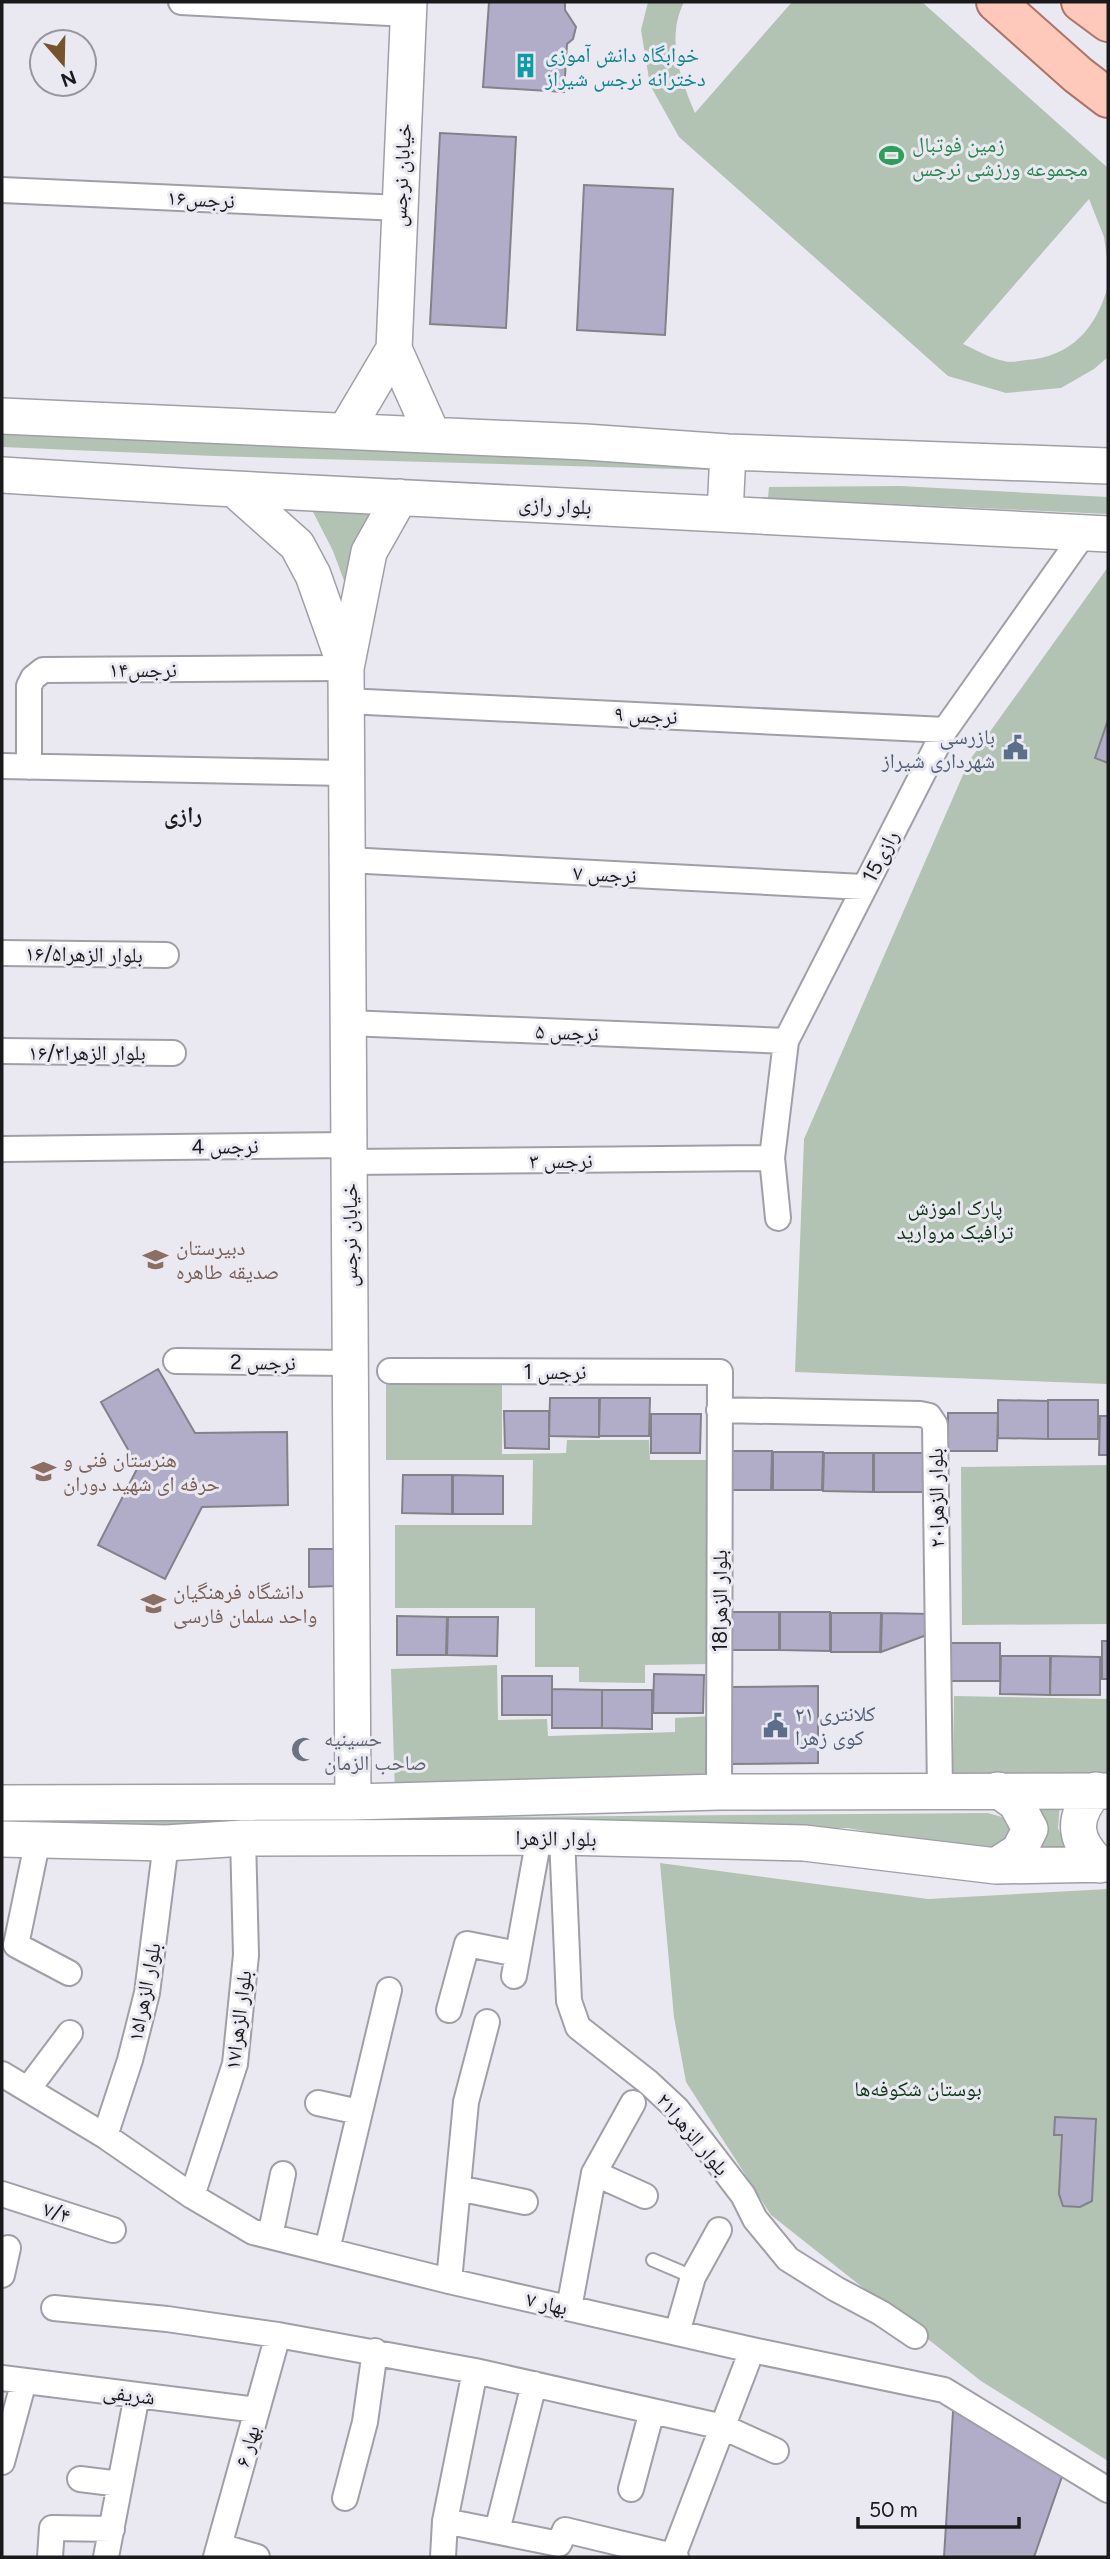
<svg xmlns="http://www.w3.org/2000/svg" width="1110" height="2559" font-family="Figtree,'Noto Naskh Arabic',sans-serif">
  <rect width="100%" height="100%" fill="#eae9f2"/>
  <path fill="#b3c3b3" d="M 648,2 L 684,2 C 666,38 680,78 695,113 L 792,2 L 922,2 L 1108,168 L 1108,265 L 1104,237 L 1089,199 L 963,344 C 976,350 990,358 1004,361 C 1010,363 1019,361 1026,360 C 1071,357 1097,328 1108,285 L 1108,357 L 1094,369 L 1061,388 L 1006,393 L 948,376 L 679,137 L 650,85 L 641,30 Z
    M 2,426 L 713,459 L 709,470 L 214,456 L 2,447 Z
    M 900,486 L 1108,497 L 1108,514 L 768,498 L 769,487 Z
    M 312,510 L 373,513 L 346,586 L 333,551 Z
    M 1108,567 L 1108,1384 L 795,1372 L 804,1139 L 969,761 Z
    M 386,1378 L 502,1378 L 502,1454 L 566,1453 L 567,1440 L 649,1440 L 650,1460 L 713,1460 L 713,1664 L 645,1665 L 645,1683 L 579,1682 L 579,1667 L 535,1667 L 535,1608 L 395,1608 L 395,1525 L 532,1525 L 533,1460 L 386,1460 Z
    M 1108,1465 L 1108,1624 L 962,1625 L 961,1467 Z
    M 497,1665 L 498,1720 L 547,1719 L 548,1736 L 675,1732 L 675,1718 L 711,1716 L 713,1784 L 395,1794 L 391,1669 Z
    M 954,1696 L 1108,1699 L 1108,1777 L 953,1775 Z
    M 1060,1803 L 1058,1828 L 1070,1857 L 1037,1859 L 1032,1805 Z
    M 988,1813 L 1002,1817 L 1009,1829 L 1007,1838 L 997,1847 L 976,1852 L 848,1828 L 2,1827 L 2,1821 Z
    M 660,1863 L 928,1899 L 1108,1889 L 1108,2461 L 981,2381 L 771,2215 L 686,2082 L 674,2017 Z"/>
  <path fill="#b1adc9" stroke="#83828b" stroke-width="2" d="M 489,2 L 565,2 L 565,10 L 576,27 L 573,39 L 567,44 L 564,92 L 483,87 Z
    M 440,133 L 516,137 L 506,328 L 430,324 Z
    M 584,185 L 673,189 L 665,335 L 577,330 Z
    M 1108,720 L 1108,763 L 1095,758 Z
    M 158,1369 L 195,1433 L 287,1432 L 288,1505 L 202,1507 L 165,1579 L 98,1545 L 138,1467 L 101,1402 Z
    M 550,1398 L 599,1398 L 599,1437 L 549,1436 Z
    M 600,1398 L 650,1398 L 649,1436 L 599,1436 Z
    M 998,1400 L 1048,1401 L 1048,1439 L 998,1438 Z
    M 1048,1400 L 1098,1400 L 1098,1439 L 1048,1439 Z
    M 504,1411 L 549,1411 L 549,1449 L 505,1448 Z
    M 948,1413 L 998,1413 L 997,1451 L 948,1451 Z
    M 651,1414 L 701,1414 L 700,1453 L 651,1453 Z
    M 1100,1416 L 1108,1416 L 1108,1455 L 1099,1455 Z
    M 722,1451 L 772,1451 L 771,1490 L 722,1490 Z
    M 773,1452 L 823,1452 L 822,1490 L 773,1490 Z
    M 824,1453 L 873,1453 L 873,1492 L 823,1491 Z
    M 874,1453 L 924,1453 L 924,1492 L 874,1492 Z
    M 403,1475 L 452,1475 L 452,1514 L 402,1513 Z
    M 453,1475 L 503,1476 L 503,1514 L 453,1514 Z
    M 309,1549 L 335,1549 L 336,1586 L 309,1587 Z
    M 730,1612 L 779,1612 L 779,1650 L 729,1650 Z
    M 780,1612 L 830,1612 L 830,1651 L 780,1650 Z
    M 831,1613 L 881,1613 L 880,1652 L 831,1652 Z
    M 882,1613 L 931,1614 L 932,1633 L 881,1652 Z
    M 397,1616 L 447,1617 L 446,1655 L 397,1655 Z
    M 448,1617 L 498,1617 L 497,1656 L 447,1655 Z
    M 1102,1641 L 1108,1641 L 1108,1679 L 1102,1679 Z
    M 950,1643 L 1000,1643 L 1000,1681 L 950,1681 Z
    M 1001,1656 L 1050,1656 L 1050,1695 L 1000,1694 Z
    M 1051,1656 L 1100,1657 L 1100,1695 L 1050,1695 Z
    M 654,1674 L 704,1675 L 703,1713 L 653,1713 Z
    M 502,1676 L 552,1676 L 552,1715 L 502,1715 Z
    M 818,1686 L 818,1763 L 732,1764 L 732,1687 Z
    M 552,1689 L 602,1690 L 602,1728 L 552,1728 Z
    M 602,1690 L 652,1690 L 652,1729 L 602,1728 Z
    M 1055,2117 L 1096,2119 L 1092,2201 L 1080,2207 L 1063,2206 L 1059,2194 L 1062,2135 L 1054,2135 Z
    M 954,2396 L 1066,2465 L 1034,2557 L 944,2557 Z"/>
  <g fill="none" stroke-linecap="round" stroke-linejoin="round">
    <defs>
      <path id="lane" d="M 653,2260 L 693,2277"/>
      <path id="street" d="M 181,2 L 408,14
        M 2,190 L 400,208
        M 346,701 L 945,730
        M 2,766 L 346,773
        M 29,767 L 29,686 L 33,678 L 43,670 L 346,668
        M 347,860 L 863,887
        M 2,953 L 166,955
        M 348,1023 L 786,1041
        M 2,1051 L 173,1053
        M 2,1149 L 349,1145
        M 349,1162 L 772,1158
        M 778,1218 L 772,1158 L 786,1041 L 945,730 L 1085,532
        M 176,1361 L 349,1363
        M 390,1371 L 720,1372 L 719,1792
        M 719,1410 L 920,1414 L 929,1416 L 935,1425 L 940,1792
        M 562,1837 L 569,2001 L 578,2027 L 648,2082 L 677,2109 L 743,2195 L 755,2219 L 788,2259 L 836,2289 L 881,2313 L 915,2336
        M 38,1839 L 16,1945 L 69,1973
        M 514,1976 L 539,1837
        M 449,2010 L 467,1944 L 518,1954
        M 2,2074 L 105,2136 L 192,2196 L 253,2232 L 449,2281 L 752,2350 L 944,2390 L 1108,2490
        M 28,2089 L 70,2033
        M 318,2103 L 359,2112
        M 105,2136 L 130,2060 L 147,1993 L 166,1843
        M 594,2173 L 645,2196
        M 458,2188 L 525,2202
        M 2,2194 L 113,2230
        M 192,2196 L 235,2064 L 246,1955 L 243,1838
        M 270,2236 L 283,2174
        M 327,2250 L 389,1990
        M 2,2275 L 8,2248
        M 449,2281 L 466,2102 L 487,2022
        M 54,2308 L 167,2319 L 278,2335 L 475,2371 L 723,2427 L 776,2451
        M 569,2308 L 594,2173 L 633,2103
        M 677,2333 L 693,2277 L 719,2230
        M 2,2378 L 257,2410
        M 2,2462 L 24,2381
        M 80,2479 L 120,2484
        M 631,2489 L 652,2411
        M 345,2498 L 365,2422 L 375,2351
        M 445,2521 L 559,2544 L 565,2530 L 673,2556
        M 497,2531 L 534,2384
        M 220,2546 L 257,2557
        M 50,2557 L 52,2528 L 112,2529
        M 106,2557 L 137,2395
        M 216,2557 L 278,2335
        M 443,2557 L 445,2521 L 475,2371
        M 676,2557 L 673,2556 L 752,2350"/>
      <path id="secondary" d="M 409,2 L 394,349 L 432,434
        M 2,416 L 585,442 L 728,452 L 1108,466
        M 346,430 L 394,349
        M 2,475 L 197,487 L 1108,534
        M 234,489 L 297,545 L 313,575 L 346,668
        M 725,514 L 728,452
        M 1096,1790 C 1071,1818 1073,1840 1100,1865
        M 353,1802 L 346,668 L 369,552 L 400,497
        M 2,1803 L 353,1802 L 719,1792 L 1108,1791
        M 2,1839 L 166,1843 L 243,1838 L 562,1837 L 804,1843 L 996,1866 L 1108,1864
        M 996,1866 L 1019,1851 L 1030,1829 L 1016,1803 L 998,1790"/>
      <path id="primary" d="M 996,2 L 1078,75 L 1108,98
        M 1081,2 L 1108,22"/>
    </defs>
    <use href="#lane" stroke="#a09fa8" stroke-width="16"/>
    <use href="#street" stroke="#a09fa8" stroke-width="28"/>
    <use href="#secondary" stroke="#a09fa8" stroke-width="38"/>
    <use href="#primary" stroke="#ae7366" stroke-width="42"/>
    <use href="#lane" stroke="#fff" stroke-width="12"/>
    <use href="#street" stroke="#fff" stroke-width="24"/>
    <use href="#secondary" stroke="#fff" stroke-width="35"/>
    <use href="#primary" stroke="#fec8bb" stroke-width="38"/>
  </g>
  <defs>
    <symbol id="building-bare" viewBox="-9 -9 18 18"><path d="M-4-6H4V6H1V3H-1V6H-4ZM-2.5-4.3h1.7v1.8h-1.7ZM.8-4.3h1.7v1.8H.8ZM-2.5-1h1.7V.8h-1.7ZM.8-1h1.7V.8H.8Z" fill="#0f9aa8" stroke="#eae9f2" stroke-width="2.5" paint-order="stroke"/></symbol>
    <symbol id="stadium-bare" viewBox="-9 -9 18 18"><path d="M0-5a6.5 5 0 1 0 0 10a6.5 5 0 1 0 0-10ZM-3.5-1.8h7v3.6h-7Z" fill="#2e9e5b" stroke="#eae9f2" stroke-width="2.5" paint-order="stroke"/></symbol>
    <symbol id="civic-bare" viewBox="-9 -9 18 18"><path d="M-.6-6.5H3V-4.5H.6V-3L4-1V1h2V6H-6V1h2V-1L-.6-3ZM-1.2 2.5V6h2.4V2.5Z" fill="#5c6f8a" stroke="#eae9f2" stroke-width="2.5" paint-order="stroke"/></symbol>
    <symbol id="school-bare" viewBox="-9 -9 18 18"><path d="M0-5L7-2L0 1L-7-2ZM-4 1L0 2.5L4 1V4Q0 6-4 4Z" fill="#8d6e63" stroke="#eae9f2" stroke-width="2.5" paint-order="stroke"/></symbol>
    <symbol id="university-bare" viewBox="-9 -9 18 18"><path d="M0-5L7-2L0 1L-7-2ZM-4 1L0 2.5L4 1V4Q0 6-4 4Z" fill="#8d6e63" stroke="#eae9f2" stroke-width="2.5" paint-order="stroke"/></symbol>
    <symbol id="mosque-bare" viewBox="-9 -9 18 18"><path d="M3.5-4.9A6 6 0 1 0 3.5 4.9A5 5 0 1 1 3.5-4.9Z" fill="#6b7280" stroke="#eae9f2" stroke-width="2.5" paint-order="stroke"/></symbol>
  </defs>
  <g fill-rule="evenodd">
    <use href="#building-bare" x="508" y="48" width="35" height="35"/>
    <use href="#stadium-bare" x="874" y="138" width="35" height="35"/>
    <use href="#civic-bare" x="998" y="730" width="35" height="35"/>
    <use href="#school-bare" x="138" y="1242" width="35" height="35"/>
    <use href="#school-bare" x="26" y="1454" width="35" height="35"/>
    <use href="#university-bare" x="136" y="1586" width="35" height="35"/>
    <use href="#civic-bare" x="758" y="1708" width="35" height="35"/>
    <use href="#mosque-bare" x="286" y="1732" width="35" height="35"/>
  </g>
  <g text-anchor="middle" dominant-baseline="central" stroke-width="6" stroke-linejoin="round" paint-order="stroke">
    <g font-size="21" fill="#0d838f" stroke="#eae9f2" text-anchor="start">
      <text x="545" y="54">خوابگاه دانش آموزی<tspan x="545" dy="24">دخترانه نرجس شیراز</tspan></text>
    </g>
    <g font-size="21" fill="#27864d" stroke="#eae9f2" text-anchor="start">
      <text x="912" y="144">زمین فوتبال<tspan x="912" dy="24">مجموعه ورزشی نرجس</tspan></text>
    </g>
    <g font-size="21" fill="#1a1a1d" stroke="#eae9f2">
      <text transform="translate(401 175) rotate(-87)">خیابان نرجس</text>
      <text transform="translate(201 199) rotate(3)">نرجس۱۶</text>
      <text transform="translate(555 505) rotate(3)">بلوار رازی</text>
      <text x="143" y="669">نرجس۱۴</text>
      <text transform="translate(646 715) rotate(3)">نرجس ۹</text>
      <text transform="translate(880 856) rotate(-63)">15رازی</text>
      <text transform="translate(605 874) rotate(3)">نرجس ۷</text>
      <text transform="translate(84 954) rotate(1)">بلوار الزهرا۱۶/۵</text>
      <text transform="translate(567 1032) rotate(2)">نرجس ۵</text>
      <text x="87" y="1052">بلوار الزهرا۱۶/۳</text>
      <text transform="translate(225 1146) rotate(-1)">4 نرجس</text>
      <text x="561" y="1160">نرجس ۳</text>
      <text transform="translate(349 1235) rotate(-90)">خیابان نرجس</text>
      <text transform="translate(263 1362) rotate(1)">2 نرجس</text>
      <text x="555" y="1371">1 نرجس</text>
      <text transform="translate(936 1498) rotate(-91)">بلوار الزهرا۲۰</text>
      <text transform="translate(719 1601) rotate(-90)">18بلوار الزهرا</text>
      <text transform="translate(556 1838) rotate(1)">بلوار الزهرا</text>
      <text transform="translate(144 1992) rotate(-79)">بلوار الزهرا۱۵</text>
      <text transform="translate(238 2020) rotate(-83)">بلوار الزهرا۱۷</text>
      <text transform="translate(693 2134) rotate(50)">بلوار الزهرا۲۱</text>
      <text transform="translate(57 2212) rotate(18)">۷/۴</text>
      <text transform="translate(547 2303) rotate(13)">بهار ۷</text>
      <text transform="translate(129 2394) rotate(7)">شریفی</text>
      <text transform="translate(247 2446) rotate(-74)">بهار ۶</text>
    </g>
    <g font-size="21" fill="#4e5e75" stroke="#eae9f2" text-anchor="end">
      <text x="995" y="736">بازرسی<tspan x="995" dy="24">شهرداری شیراز</tspan></text>
      <text x="795" y="1713" text-anchor="start">کلانتری ۲۱<tspan x="795" dy="24">کوی زهرا</tspan></text>
    </g>
    <g font-size="21" fill="#0e3414" stroke="#eae9f2">
      <text x="955" y="1207">پارک اموزش<tspan x="955" dy="24">ترافیک مروارید</tspan></text>
      <text x="918" y="2088">بوستان شکوفه‌ها</text>
    </g>
    <g font-size="21" fill="#785e54" stroke="#eae9f2" text-anchor="start">
      <text x="176" y="1247">دبیرستان<tspan x="176" dy="24">صدیقه طاهره</tspan></text>
      <text x="63" y="1459">هنرستان فنی و<tspan x="63" dy="24">حرفه ای شهید دوران</tspan></text>
      <text x="173" y="1591">دانشگاه فرهنگیان<tspan x="173" dy="24">واحد سلمان فارسی</tspan></text>
    </g>
    <g font-size="21" fill="#5b616d" stroke="#eae9f2" text-anchor="start">
      <text x="324" y="1738">حسینیه<tspan x="324" dy="24">صاحب الزمان</tspan></text>
    </g>
    <g font-size="23" font-weight="bold" fill="#1a1a1d" stroke="#eae9f2">
      <text x="183" y="815">رازی</text>
    </g>
  </g>
  <rect width="1110" height="2559" fill="none" stroke="#1a1a1d" stroke-width="7"/>
  <g transform="translate(63 63) rotate(160)"><circle r="33" fill="#eae9f2" stroke="#97969d" stroke-width="2"/>
  <path d="M0-5L12 26L0 18L-12 26Z" fill="#77532d"/>
  <text y="-10" font-size="19" font-weight="bold" text-anchor="middle" fill="#1a1a1d">N</text>
  </g>
  <path d="M858 2517v10h161v-10" fill="none" stroke="#1a1a1d" stroke-width="3.5"/>
  <text x="869" y="2517" font-size="21" fill="#1a1a1d" stroke="#eae9f2" stroke-width="5" paint-order="stroke">50 m</text>
</svg>
